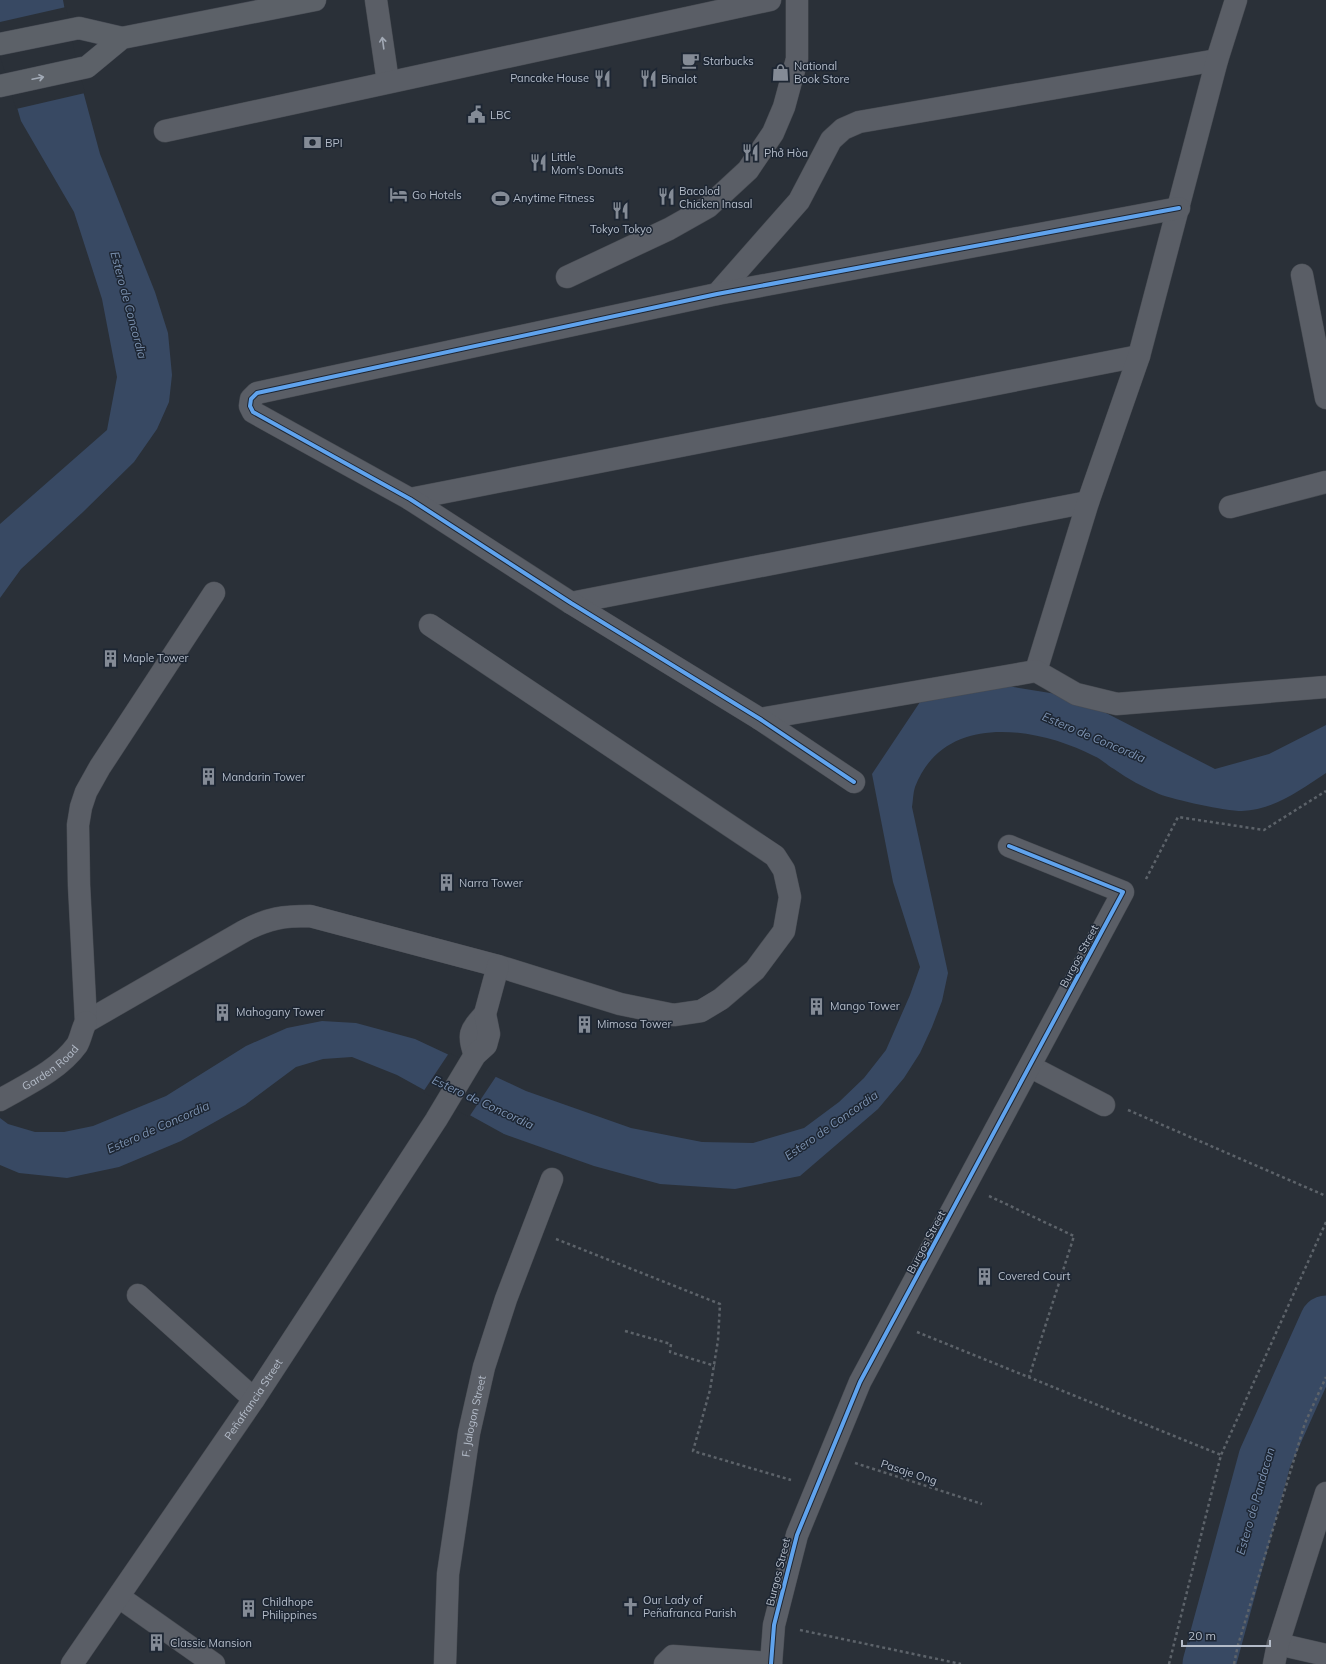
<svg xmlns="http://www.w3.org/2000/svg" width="1326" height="1664" font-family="Mulish,sans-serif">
  <rect width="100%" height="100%" fill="#2a3038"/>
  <path fill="#384963" d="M 0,0 L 63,0 L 73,54 L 100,154 L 155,292 L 168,333 L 172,375 L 169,402 L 157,429 L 134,462 L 83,512 L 21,569 L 0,598 L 0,524 L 107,430 L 117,377 L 102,299 L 74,212 L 21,121 L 0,49 Z
    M 989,683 L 1075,697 L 1215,769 L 1269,754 L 1326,725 L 1326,773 C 1300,790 1274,810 1242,811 C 1225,811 1175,800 1159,794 C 1143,787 1128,779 1114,769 C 1107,765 1101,759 1094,756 C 1037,727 944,711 915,787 C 913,793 913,801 912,807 L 948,973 L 942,1001 L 932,1027 L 920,1053 L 904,1078 L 878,1109 L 800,1176 L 735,1189 L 660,1184 L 594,1166 L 504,1134 L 397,1075 L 352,1057 L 323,1059 L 296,1067 L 245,1105 L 181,1141 L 119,1167 L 67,1178 L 19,1173 L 0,1165 L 0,1118 L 8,1124 L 35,1132 L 64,1132 L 93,1126 L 166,1096 L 246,1046 L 287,1028 L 322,1021 L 356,1023 L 415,1039 L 526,1091 L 631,1128 L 702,1142 L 753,1143 L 804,1128 L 839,1102 L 864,1078 L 886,1050 L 910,995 L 920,967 L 893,882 L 872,774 L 926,693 Z"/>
  <path fill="#2a3038" d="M 66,7 L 75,54 L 85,93 L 16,109 L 0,56 L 0,22 Z
    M 449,1053 L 497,1075 L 469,1117 L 423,1092 Z"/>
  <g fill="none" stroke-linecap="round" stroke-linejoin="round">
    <path stroke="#384963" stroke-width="53" d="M 1209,1664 L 1265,1458 L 1326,1322"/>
    <defs>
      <g id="minor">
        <path d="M 376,0 L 388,82"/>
        <path d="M 165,131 L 770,0"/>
        <path d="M 1302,275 L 1326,398"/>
        <path d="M 567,277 L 669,229 L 708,207 L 748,170 L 773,133 L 784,107 L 797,59 L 797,0"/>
        <path d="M 717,294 L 799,201 L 831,140 L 843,129 L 859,122 L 1217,60"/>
        <path d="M 410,499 L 1139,356"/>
        <path d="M 1230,507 L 1326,482"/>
        <path d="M 571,603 L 1088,502"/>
        <path d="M 1036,671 L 1088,502 L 1139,356 L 1217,60 L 1236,0"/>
        <path d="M 760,719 L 1036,671 L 1076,694 L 1117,704 L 1326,687"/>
        <path d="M 854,782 L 760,719 L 571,603 L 410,499 L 253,412 L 250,406 L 251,399 L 257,393 L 717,294 L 1179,208"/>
        <path d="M 86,1022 L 244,931 C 268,918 284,916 310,916 L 498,966 L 620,1004 L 674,1015 L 701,1011 L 721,999 L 755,970 L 784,931 L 790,897 L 784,870 L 775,856 L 430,625"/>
        <path d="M 86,1022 L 79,885 L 78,825 L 81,807 L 86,792 L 100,767 L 214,593"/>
        <path d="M 475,1055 C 467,1034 470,1031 485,1014"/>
        <path d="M 1031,1067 L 1104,1105"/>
        <path id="s1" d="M 0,1100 C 26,1085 59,1070 77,1045 C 81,1038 82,1029 86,1022"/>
        <path d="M 138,1295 L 254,1399"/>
        <path d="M 119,1597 L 214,1664"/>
        <path d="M 1278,1644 L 1326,1655"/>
        <path id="s2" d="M 72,1664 L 254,1399 L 436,1120 L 475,1055 L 486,1045 L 489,1034 L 485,1014 L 498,966"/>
        <path id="s3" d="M 445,1664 L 448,1574 L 469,1433 L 484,1367 L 506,1299 L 552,1179"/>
        <path d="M 665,1664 L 673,1656 L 771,1663"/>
        <path d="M 771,1664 L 774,1625 L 797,1535 L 860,1382 L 1123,892 L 1009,846"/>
        <path d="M 1274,1664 L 1278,1644 L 1326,1493"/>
      </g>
      <path id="major" d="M 0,44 L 79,28 L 122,38 L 315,0
        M 0,86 L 87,67 L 122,38"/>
    </defs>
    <use href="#minor" stroke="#484c53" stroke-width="23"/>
    <use href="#major" stroke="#484c55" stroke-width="23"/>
    <path stroke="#5d636a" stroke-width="2.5" stroke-dasharray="3 3" stroke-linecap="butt" d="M 1146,879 L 1178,817 L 1264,830 L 1326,791
      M 1128,1110 L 1326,1196
      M 989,1196 L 1074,1236 L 1029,1377
      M 556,1239 L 720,1304 L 718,1340 L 710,1390 L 693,1451 L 791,1480
      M 625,1331 L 671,1344 L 670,1352 L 715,1366
      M 917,1332 L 1221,1455
      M 855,1463 L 982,1504
      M 800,1630 L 961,1664
      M 1169,1664 L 1221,1455 L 1326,1222
      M 1234,1664 L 1238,1645 L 1305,1423 L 1326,1377"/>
    <use href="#minor" stroke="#5a5e66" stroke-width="22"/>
    <use href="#major" stroke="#5c6168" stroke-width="22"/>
    <defs>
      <path id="cycleway" d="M 854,782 L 760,719 L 571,603 L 410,499 L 253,412 L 250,406 L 251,399 L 257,393 L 717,294 L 1179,208
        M 771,1664 L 774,1625 L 797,1535 L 860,1382 L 1123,892 L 1009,846"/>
    </defs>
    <use href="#cycleway" stroke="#1d2633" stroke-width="6"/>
    <use href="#cycleway" stroke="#60a3ed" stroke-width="4"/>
  </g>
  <defs><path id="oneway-shaft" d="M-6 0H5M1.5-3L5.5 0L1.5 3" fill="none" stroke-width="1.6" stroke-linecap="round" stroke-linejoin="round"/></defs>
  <use stroke="#a2a9b5" href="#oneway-shaft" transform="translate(383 43) rotate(-98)"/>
  <use stroke="#a2aab6" href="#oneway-shaft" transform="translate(38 78) rotate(-12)"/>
  <defs>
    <symbol id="cafe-bare" viewBox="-9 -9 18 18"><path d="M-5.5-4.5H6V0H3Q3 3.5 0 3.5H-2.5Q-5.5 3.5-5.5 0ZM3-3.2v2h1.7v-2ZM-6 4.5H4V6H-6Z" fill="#848b96" stroke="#1d2633" stroke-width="2.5" paint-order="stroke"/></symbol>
    <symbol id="shop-bare" viewBox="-9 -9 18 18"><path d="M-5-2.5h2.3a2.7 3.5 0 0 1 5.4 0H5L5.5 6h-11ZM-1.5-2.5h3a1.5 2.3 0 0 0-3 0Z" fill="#848b96" stroke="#1d2633" stroke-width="2.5" paint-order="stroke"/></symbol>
    <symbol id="restaurant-bare" viewBox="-9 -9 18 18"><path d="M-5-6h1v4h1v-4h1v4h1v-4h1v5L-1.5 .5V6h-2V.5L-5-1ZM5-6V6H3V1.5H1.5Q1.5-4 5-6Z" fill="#848b96" stroke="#1d2633" stroke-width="2.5" paint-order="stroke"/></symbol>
    <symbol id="civic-bare" viewBox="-9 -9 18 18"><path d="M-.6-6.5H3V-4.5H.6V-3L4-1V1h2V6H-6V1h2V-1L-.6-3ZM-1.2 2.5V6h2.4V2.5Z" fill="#848b96" stroke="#1d2633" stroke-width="2.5" paint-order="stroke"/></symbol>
    <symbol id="bank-bare" viewBox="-9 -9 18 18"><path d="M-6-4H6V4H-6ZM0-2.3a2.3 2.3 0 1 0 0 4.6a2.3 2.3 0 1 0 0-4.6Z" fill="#848b96" stroke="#1d2633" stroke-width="2.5" paint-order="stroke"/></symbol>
    <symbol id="hotel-bare" viewBox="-9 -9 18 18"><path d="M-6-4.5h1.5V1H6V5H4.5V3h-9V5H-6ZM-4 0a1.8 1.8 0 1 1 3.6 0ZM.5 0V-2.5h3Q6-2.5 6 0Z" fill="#848b96" stroke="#1d2633" stroke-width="2.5" paint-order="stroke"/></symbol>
    <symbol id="stadium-bare" viewBox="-9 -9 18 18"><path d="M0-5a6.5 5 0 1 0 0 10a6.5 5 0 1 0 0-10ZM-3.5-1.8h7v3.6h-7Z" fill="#848b96" stroke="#1d2633" stroke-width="2.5" paint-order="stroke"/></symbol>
    <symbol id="building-bare" viewBox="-9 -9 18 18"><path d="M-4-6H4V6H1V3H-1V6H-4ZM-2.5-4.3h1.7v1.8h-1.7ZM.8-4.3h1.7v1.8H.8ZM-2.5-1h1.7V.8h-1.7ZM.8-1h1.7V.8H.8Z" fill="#848b96" stroke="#1d2633" stroke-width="2.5" paint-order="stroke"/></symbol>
    <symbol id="church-bare" viewBox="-9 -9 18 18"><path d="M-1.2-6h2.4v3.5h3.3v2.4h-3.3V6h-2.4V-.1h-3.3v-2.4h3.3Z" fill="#848b96" stroke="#1d2633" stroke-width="2.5" paint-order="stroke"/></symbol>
  </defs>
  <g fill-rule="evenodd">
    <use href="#cafe-bare" x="678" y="48" width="25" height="25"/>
    <use href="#shop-bare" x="768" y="60" width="25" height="25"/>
    <use href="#restaurant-bare" x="590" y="66" width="25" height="25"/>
    <use href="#restaurant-bare" x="636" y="66" width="25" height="25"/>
    <use href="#civic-bare" x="464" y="102" width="25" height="25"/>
    <use href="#bank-bare" x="300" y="130" width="25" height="25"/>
    <use href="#restaurant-bare" x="738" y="140" width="25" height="25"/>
    <use href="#restaurant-bare" x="526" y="150" width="25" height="25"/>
    <use href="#hotel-bare" x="386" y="182" width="25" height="25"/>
    <use href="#restaurant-bare" x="654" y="184" width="25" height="25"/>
    <use href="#stadium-bare" x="488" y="186" width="25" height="25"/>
    <use href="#restaurant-bare" x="608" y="198" width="25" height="25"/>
    <use href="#building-bare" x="98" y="646" width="25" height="25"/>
    <use href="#building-bare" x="196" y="764" width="25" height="25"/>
    <use href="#building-bare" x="434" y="870" width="25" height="25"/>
    <use href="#building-bare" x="804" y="994" width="25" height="25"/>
    <use href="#building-bare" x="210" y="1000" width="25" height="25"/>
    <use href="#building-bare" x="572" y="1012" width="25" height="25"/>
    <use href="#building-bare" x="972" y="1264" width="25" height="25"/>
    <use href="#church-bare" x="618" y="1594" width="25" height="25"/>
    <use href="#building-bare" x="236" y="1596" width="25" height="25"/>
    <use href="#building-bare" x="144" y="1630" width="25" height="25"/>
  </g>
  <g text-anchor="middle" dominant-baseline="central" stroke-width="3" stroke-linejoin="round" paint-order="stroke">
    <g font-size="11" fill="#b4bcc9" stroke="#1d2633" text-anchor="start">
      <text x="703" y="61">Starbucks</text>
      <text x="794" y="66">National<tspan x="794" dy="13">Book Store</tspan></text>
      <text x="589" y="78" text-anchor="end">Pancake House</text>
      <text x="661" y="79">Binalot</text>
      <text x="490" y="115">LBC</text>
      <text x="325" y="143">BPI</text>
      <text x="764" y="153">Phở Hòa</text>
      <text x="551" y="157">Little<tspan x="551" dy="13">Mom's Donuts</tspan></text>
      <text x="679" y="191">Bacolod<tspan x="679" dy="13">Chicken Inasal</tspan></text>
      <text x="412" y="195">Go Hotels</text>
      <text x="513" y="198">Anytime Fitness</text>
      <text x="621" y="229" text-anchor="middle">Tokyo Tokyo</text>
      <text x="123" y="658">Maple Tower</text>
      <text x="222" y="777">Mandarin Tower</text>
      <text x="459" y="883">Narra Tower</text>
      <text x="830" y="1006">Mango Tower</text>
      <text x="236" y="1012">Mahogany Tower</text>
      <text x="597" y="1024">Mimosa Tower</text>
      <text x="998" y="1276">Covered Court</text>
      <text x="643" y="1600">Our Lady of<tspan x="643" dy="13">Peñafranca Parish</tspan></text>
      <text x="262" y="1602">Childhope<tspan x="262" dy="13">Philippines</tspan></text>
      <text x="170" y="1643">Classic Mansion</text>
    </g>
    <g font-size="11" fill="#b4bcc9" stroke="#1d2633">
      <text transform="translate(1079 956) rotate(-62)">Burgos Street</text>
      <text stroke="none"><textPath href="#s1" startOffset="60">Garden Road</textPath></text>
      <text transform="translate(926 1242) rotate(-62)">Burgos Street</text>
      <text stroke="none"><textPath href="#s2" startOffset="321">Peñafrancia Street</textPath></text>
      <text stroke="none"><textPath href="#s3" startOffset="250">F. Jalogon Street</textPath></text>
      <text transform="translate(909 1472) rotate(18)">Pasaje Ong</text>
      <text transform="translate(778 1572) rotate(-76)">Burgos Street</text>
    </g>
    <g font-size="12" font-style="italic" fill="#7c92b1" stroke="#1d2633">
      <text transform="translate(129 305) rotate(75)">Estero de Concordia</text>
      <text transform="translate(1094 737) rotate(23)">Estero de Concordia</text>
      <text transform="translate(483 1102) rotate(25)">Estero de Concordia</text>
      <text transform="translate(831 1125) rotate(-35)">Estero de Concordia</text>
      <text transform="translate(158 1127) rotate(-24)">Estero de Concordia</text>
      <text transform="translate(1255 1501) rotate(-74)">Estero de Pandacan</text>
    </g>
  </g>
  <path d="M1182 1640v6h88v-6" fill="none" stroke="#b4bcc9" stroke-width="2"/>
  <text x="1188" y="1640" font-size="12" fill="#b4bcc9" stroke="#1d2633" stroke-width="3" paint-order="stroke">20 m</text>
</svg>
